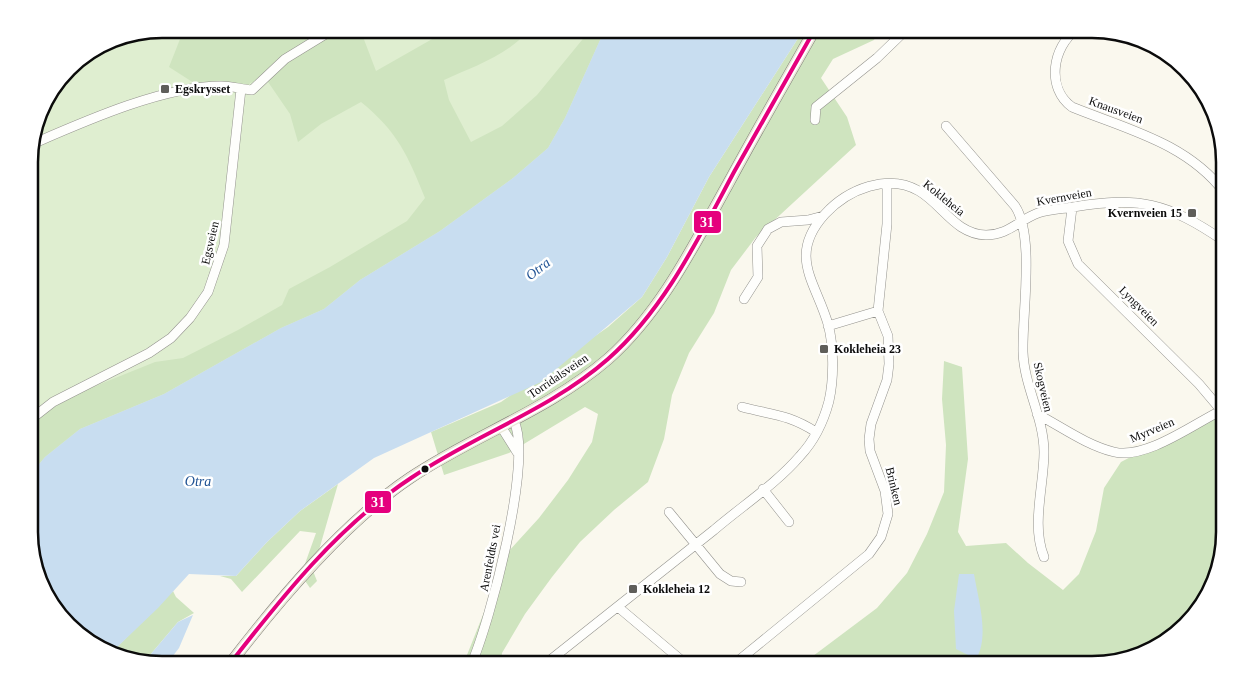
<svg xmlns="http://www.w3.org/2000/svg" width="1253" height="694" font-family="Georgia,serif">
  <rect width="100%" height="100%" fill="#faf8ee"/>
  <path fill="#dfeed0" d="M 161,29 L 655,29 L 591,154 L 30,550 L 30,144 L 43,102 L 74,62 L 111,39 Z"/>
  <path fill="#cfe4bf" d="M 184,29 L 360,29 L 376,71 L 434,38 L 450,36 L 468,29 L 529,29 C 510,55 472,67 444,80 L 449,100 L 471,142 L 502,126 L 537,95 L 591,29 L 605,29 L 565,118 L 548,148 L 513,178 L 440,231 L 360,280 L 324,309 L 281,328 L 164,394 L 80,429 L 45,457 L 30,475 L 30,416 L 73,395 L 155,362 L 183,358 L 238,330 L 282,305 L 289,289 L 330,267 L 407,221 L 425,198 C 408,156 398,132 361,102 L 321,124 L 298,142 L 290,114 L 266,79 L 250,83 L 241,102 L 238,93 L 194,83 L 169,67 Z
    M 804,29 L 879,29 L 874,40 L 833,59 L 821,78 L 847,117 L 856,145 L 756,237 L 731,270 L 714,313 L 689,353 L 672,395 L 664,439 L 648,482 L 614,510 L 580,542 L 552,577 L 525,614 L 502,653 L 501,665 L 463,665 L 508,552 L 539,518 L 568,480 L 592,442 L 598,414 L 585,407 L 509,453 L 444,475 L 431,432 L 501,402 L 608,327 L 642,297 L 667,257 L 709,177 Z
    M 944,361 L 962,367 L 968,459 L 958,532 L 966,546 L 1006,543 L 1028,563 L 1063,590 L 1079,574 L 1096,531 L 1104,488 L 1121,462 L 1224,408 L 1224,541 L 1207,599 L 1158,647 L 1100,665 L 801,665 L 877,608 L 907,573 L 927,534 L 944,492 L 946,445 L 942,399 Z
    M 338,484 L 313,571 L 317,581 L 310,588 L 301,575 L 316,533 L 300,531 L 242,592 L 231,579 L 220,576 L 236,576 L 267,542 L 300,511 Z
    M 173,591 L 176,597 L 194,613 L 178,622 L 145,661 L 112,652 Z"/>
  <path fill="#c8ddf0" d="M 605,29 L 804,29 L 709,177 L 667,257 L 642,297 L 541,382 L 374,458 L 300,511 L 267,542 L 236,576 L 189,574 L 158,608 L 112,652 L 95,648 L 51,606 L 30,550 L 30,475 L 45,457 L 80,429 L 164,394 L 281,328 L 324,309 L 360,280 L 440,231 L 513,178 L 548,148 L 565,118 Z
    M 959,574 L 974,574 C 978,599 990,636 976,659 L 956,649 L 954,611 Z
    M 193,615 L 179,648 L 166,665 L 145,661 L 178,622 Z"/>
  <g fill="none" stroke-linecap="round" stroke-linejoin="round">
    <defs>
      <path id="minor" d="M 1077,29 C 1052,47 1046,88 1072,107 C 1126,129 1187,143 1224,192
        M 815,120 L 816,107 L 877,58 L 907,29
        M 946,126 L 1015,206 C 1035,236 1022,314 1023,352 C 1024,386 1044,418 1044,452 C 1044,486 1031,525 1044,557
        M 30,145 C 83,122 163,86 221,86 C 231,86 241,89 252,90 L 285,59 L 334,29
        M 1072,208 L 1068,241 L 1078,264 L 1199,384 L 1221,410
        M 744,299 L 758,277 L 757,246 L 768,229 L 781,222 L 808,220 L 823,216
        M 828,326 L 878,311
        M 742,407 C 772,415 788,414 816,432
        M 1037,414 C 1062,427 1086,445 1114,452 C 1146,460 1195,423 1224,409
        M 30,420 L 53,402 L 149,353 L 171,338 L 190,318 L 208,292 L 224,245 L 241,89
        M 502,428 L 517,452
        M 763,489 L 789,522
        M 669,512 L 720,574 L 731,581 L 741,582
        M 618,607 L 687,665
        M 471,665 C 490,622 533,461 514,421
        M 544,665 C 601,620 657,575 714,530 C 742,506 776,484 800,456 C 814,441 824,420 829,401 C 834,379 834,346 828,324 C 816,282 787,256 825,214 C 848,189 888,173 919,191 C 943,205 955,234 986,235 C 1008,235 1019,220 1038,213 C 1050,209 1061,209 1073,207 C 1140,196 1168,203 1224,241
        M 733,665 L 869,554 L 881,537 L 888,514 L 885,491 L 870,451 L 869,439 L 871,424 L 887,380 L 889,364 L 888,336 L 878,311 L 887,224 L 887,184"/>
      <path id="major" d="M 229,665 C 278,601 343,523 410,478 C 474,435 549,410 608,359 C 661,312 694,245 728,184 C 756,132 786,80 815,29"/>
    </defs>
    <use href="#minor" stroke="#93928d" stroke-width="10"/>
    <use href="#major" stroke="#807f7a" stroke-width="12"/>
    <use href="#minor" stroke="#fefefc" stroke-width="9"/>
    <use href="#major" stroke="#eae8d8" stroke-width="11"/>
    <defs>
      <path id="bus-1" d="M 229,665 C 282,597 338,526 411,478 C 474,435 550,410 608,359 C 665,309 699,237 734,172 C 761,124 788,77 815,29"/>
    </defs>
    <use href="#bus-1" stroke="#fff" stroke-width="8"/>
    <use href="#bus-1" stroke="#e5007d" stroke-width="4"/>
  </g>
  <g fill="#5f5e5a" stroke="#fff" stroke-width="2">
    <rect x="160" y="84" width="10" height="10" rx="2.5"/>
    <rect x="1187" y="208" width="10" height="10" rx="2.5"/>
    <rect x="819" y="344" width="10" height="10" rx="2.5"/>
    <rect x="628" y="584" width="10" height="10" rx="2.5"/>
  </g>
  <circle fill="#0b0b0b" stroke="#fff" stroke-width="2" cx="425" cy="469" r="4.5"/>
  <g text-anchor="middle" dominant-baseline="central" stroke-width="5" stroke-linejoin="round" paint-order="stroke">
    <g font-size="12" font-weight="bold" fill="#0b0b0b" stroke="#fff" text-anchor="start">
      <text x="175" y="89">Egskrysset</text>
      <text x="1182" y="213" text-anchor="end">Kvernveien 15</text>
      <text x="834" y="349">Kokleheia 23</text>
      <text x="643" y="589">Kokleheia 12</text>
    </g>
    <g font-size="12" fill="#0b0b0b" stroke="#fff">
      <text transform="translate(1116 110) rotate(20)">Knausveien</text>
      <text transform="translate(1064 197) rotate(-10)">Kvernveien</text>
      <text transform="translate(944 198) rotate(39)">Kokleheia</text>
      <text transform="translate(210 243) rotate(-77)">Egsveien</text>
      <text transform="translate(1139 306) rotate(45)">Lyngveien</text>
      <text transform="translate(558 376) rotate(-34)">Torridalsveien</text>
      <text transform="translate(1043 387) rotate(77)">Skogveien</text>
      <text transform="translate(1152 430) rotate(-23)">Myrveien</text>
      <text transform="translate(894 486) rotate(76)">Brinken</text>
      <text transform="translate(490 558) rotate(-79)">Arenfeldts vei</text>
    </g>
    <g font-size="14" font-style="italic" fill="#1e5193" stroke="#fff">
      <text transform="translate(538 269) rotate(-38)">Otra</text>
      <text x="198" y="481">Otra</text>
    </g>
  </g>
  <path d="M0 0H1253V694H0ZM162 38H1092A124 124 0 0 1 1216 162V532A124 124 0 0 1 1092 656H162A124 124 0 0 1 38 532V162A124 124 0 0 1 162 38Z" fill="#fff" fill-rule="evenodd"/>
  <path fill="none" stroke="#0b0b0b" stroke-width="2.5" d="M162 38H1092A124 124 0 0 1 1216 162V532A124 124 0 0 1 1092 656H162A124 124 0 0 1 38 532V162A124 124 0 0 1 162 38Z"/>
  <g stroke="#fff" stroke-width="2">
    <rect x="693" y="210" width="29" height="24" rx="5" fill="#e5007d"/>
    <rect x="364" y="490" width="28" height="24" rx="5" fill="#e5007d"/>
  </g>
  <g font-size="14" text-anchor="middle" font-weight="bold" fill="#fff">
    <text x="707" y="227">31</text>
    <text x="378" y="507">31</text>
  </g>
</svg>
